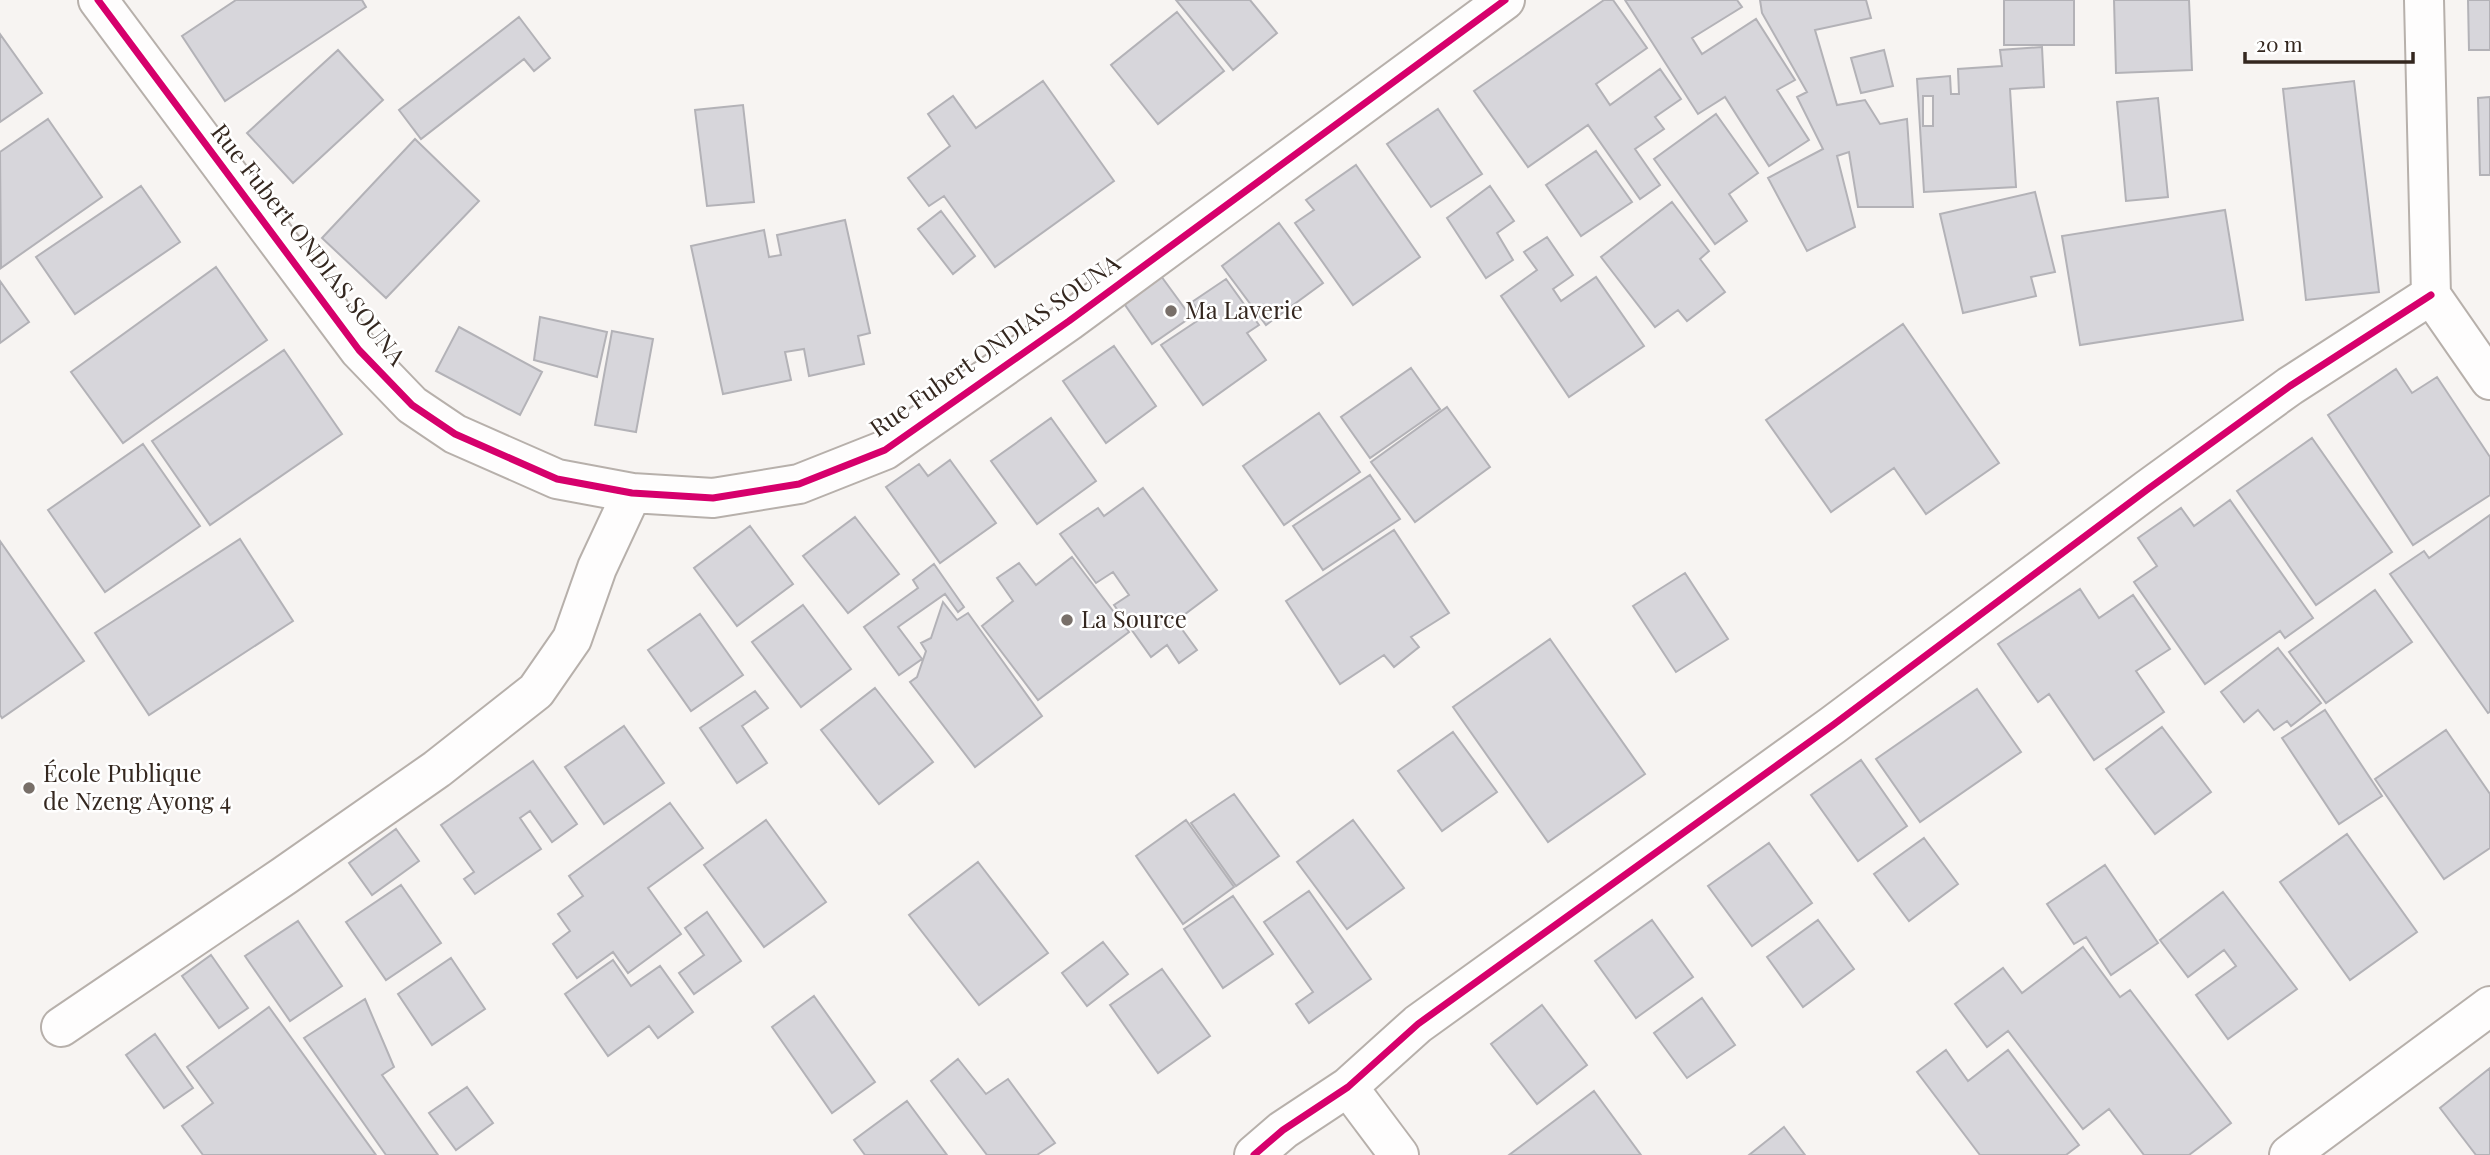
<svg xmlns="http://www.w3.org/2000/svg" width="2490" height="1155" font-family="'Playfair Display',serif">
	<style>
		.building { fill: #d7d6db; stroke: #b3b2b7; stroke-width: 2; fill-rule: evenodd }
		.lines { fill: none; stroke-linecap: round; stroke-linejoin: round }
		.minor-casing { stroke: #b7b0ab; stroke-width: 42 }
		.minor { stroke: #fefdfd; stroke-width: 38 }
		.cycleway-casing { stroke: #fff; stroke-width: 11 }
		.cycleway { stroke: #d6006c; stroke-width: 7 }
		.poi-dot { fill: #786f69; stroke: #fff; stroke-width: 2.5 }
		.labels { text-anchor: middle; stroke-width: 5; stroke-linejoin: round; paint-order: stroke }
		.street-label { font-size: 24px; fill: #34271f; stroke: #fff }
		.poi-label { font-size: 24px; fill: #34271f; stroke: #fff; text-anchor: start }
	</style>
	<rect width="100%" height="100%" fill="#f7f4f2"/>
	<!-- building -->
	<path class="building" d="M 236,0 L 362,0 L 366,7 L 225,101 L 182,36 Z
		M 1176,0 L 1250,0 L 1277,33 L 1233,70 Z
		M 1604,0 L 1613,0 L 1647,48 L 1596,84 L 1610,105 L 1660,69 L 1681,99 L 1655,117 L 1664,129 L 1635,149 L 1660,185 L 1640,199 L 1588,125 L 1528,167 L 1474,91 Z
		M 1625,0 L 1737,0 L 1742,7 L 1692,38 L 1702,54 L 1756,19 L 1795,80 L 1777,90 L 1809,140 L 1769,166 L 1725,97 L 1698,114 Z
		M 1760,0 L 1866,0 L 1871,18 L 1815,30 L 1837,105 L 1865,100 L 1880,124 L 1907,119 L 1913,207 L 1858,207 L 1849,152 L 1837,156 L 1855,227 L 1807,251 L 1768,178 L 1823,149 L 1797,97 L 1807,92 L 1762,13 Z
		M 2004,0 L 2074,0 L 2074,45 L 2004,45 Z
		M 2114,0 L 2189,0 L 2192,70 L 2116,73 Z
		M 2468,0 L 2490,0 L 2490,50 L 2469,50 Z
		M 1177,12 L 1224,71 L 1158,124 L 1111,65 Z
		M 519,17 L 550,58 L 534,71 L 524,59 L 421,139 L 399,110 Z
		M 0,34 L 42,93 L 0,122 Z
		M 2042,47 L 2044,87 L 2010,89 L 2016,187 L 1924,192 L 1917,79 L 1950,76 L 1951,94 L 1959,94 L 1958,69 L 2002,66 L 2000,50 ZM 1923,96 L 1933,96 L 1933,126 L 1923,126 Z
		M 338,50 L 383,100 L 293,183 L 247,133 Z
		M 1884,50 L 1893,86 L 1861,93 L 1851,58 Z
		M 1043,81 L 1114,181 L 995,267 L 944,196 L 929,206 L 908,178 L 950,146 L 928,114 L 953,96 L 976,128 Z
		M 2354,81 L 2379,292 L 2306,300 L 2283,89 Z
		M 2490,97 L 2490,175 L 2480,175 L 2478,98 Z
		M 2158,98 L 2168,197 L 2126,201 L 2117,102 Z
		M 743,105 L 754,202 L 707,206 L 695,110 Z
		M 1438,109 L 1482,174 L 1431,207 L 1387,144 Z
		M 1716,114 L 1758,173 L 1729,194 L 1747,221 L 1715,244 L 1654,159 Z
		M 48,119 L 102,197 L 1,268 L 0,152 Z
		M 415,139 L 479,201 L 386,298 L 322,238 Z
		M 1596,151 L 1632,202 L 1581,236 L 1546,185 Z
		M 1356,165 L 1420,257 L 1353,305 L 1295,223 L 1314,210 L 1306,200 Z
		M 141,186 L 180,242 L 75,314 L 36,257 Z
		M 1490,186 L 1514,221 L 1497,233 L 1513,260 L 1486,278 L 1447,218 Z
		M 2035,192 L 2055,272 L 2031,277 L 2036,296 L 1963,313 L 1940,214 Z
		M 1672,202 L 1709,251 L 1700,259 L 1725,292 L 1687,321 L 1678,310 L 1655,327 L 1601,257 Z
		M 2225,210 L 2243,320 L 2080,345 L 2062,236 Z
		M 941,211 L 975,256 L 953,274 L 918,229 Z
		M 845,220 L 870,333 L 858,336 L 864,364 L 809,376 L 804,349 L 785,352 L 791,380 L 723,394 L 691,246 L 764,230 L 769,257 L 781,255 L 777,235 Z
		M 1279,223 L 1323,283 L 1266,325 L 1222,266 Z
		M 1547,237 L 1573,275 L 1553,289 L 1561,301 L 1596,277 L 1644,346 L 1569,397 L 1501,296 L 1537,270 L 1524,252 Z
		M 216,267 L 267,340 L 123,443 L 71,372 Z
		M 1161,276 L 1191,317 L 1152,344 L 1123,302 Z
		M 1226,279 L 1259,325 L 1247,333 L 1266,360 L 1203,405 L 1161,345 L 1203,317 L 1192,302 Z
		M 0,281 L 29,322 L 0,343 Z
		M 540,317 L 607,332 L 597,377 L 534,360 Z
		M 1903,324 L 1999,463 L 1926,514 L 1894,468 L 1831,512 L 1766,420 Z
		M 459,327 L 542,372 L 520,415 L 436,371 Z
		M 612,331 L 653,339 L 636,432 L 595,425 Z
		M 1114,346 L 1156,406 L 1106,443 L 1063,381 Z
		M 284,350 L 342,434 L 210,525 L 152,441 Z
		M 1411,368 L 1440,409 L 1370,458 L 1341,417 Z
		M 2396,369 L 2412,393 L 2437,377 L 2490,457 L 2490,495 L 2413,545 L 2328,415 Z
		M 1447,407 L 1490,467 L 1415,522 L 1371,462 Z
		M 1319,413 L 1360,472 L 1284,525 L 1243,466 Z
		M 1051,418 L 1096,481 L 1037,524 L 991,461 Z
		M 2312,438 L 2392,552 L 2316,605 L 2237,491 Z
		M 143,444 L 200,526 L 105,592 L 48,510 Z
		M 950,460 L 996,523 L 940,563 L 886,487 L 919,464 L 928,476 Z
		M 1370,475 L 1400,519 L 1323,570 L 1293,526 Z
		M 1143,488 L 1217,590 L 1176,621 L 1197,650 L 1179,663 L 1167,645 L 1151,657 L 1114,605 L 1129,595 L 1113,572 L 1096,583 L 1060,534 L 1098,508 L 1104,516 Z
		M 2230,500 L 2313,618 L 2285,638 L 2280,631 L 2205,684 L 2134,582 L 2157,566 L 2138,538 L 2181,508 L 2194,526 Z
		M 2490,515 L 2490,712 L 2488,713 L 2390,574 L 2424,551 L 2429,558 Z
		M 855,517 L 899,574 L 848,613 L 803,556 Z
		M 750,526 L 793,584 L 737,626 L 694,568 Z
		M 1394,530 L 1449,613 L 1411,637 L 1419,647 L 1394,667 L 1384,655 L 1340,684 L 1286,601 Z
		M 240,539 L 293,621 L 149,715 L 95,633 Z
		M 0,541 L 84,661 L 2,718 L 0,715 Z
		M 1072,557 L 1129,632 L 1038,700 L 982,626 L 1013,601 L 997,578 L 1019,563 L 1036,585 Z
		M 934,564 L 964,607 L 958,612 L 945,594 L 898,627 L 922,659 L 899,675 L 864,627 L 918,588 L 913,580 Z
		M 1685,573 L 1728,639 L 1676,672 L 1633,606 Z
		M 2080,589 L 2099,618 L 2133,595 L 2170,649 L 2136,671 L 2164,712 L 2094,760 L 2049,694 L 2038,702 L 1998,644 Z
		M 2375,590 L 2412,642 L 2326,703 L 2289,652 Z
		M 943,602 L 957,620 L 968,613 L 1042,716 L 975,767 L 910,682 L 917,677 L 926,651 L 921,643 L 931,638 Z
		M 803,605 L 851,669 L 801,707 L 752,642 Z
		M 700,614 L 743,675 L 691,711 L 648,650 Z
		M 1550,639 L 1645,774 L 1548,842 L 1453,707 Z
		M 2278,648 L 2321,703 L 2291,726 L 2287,721 L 2274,730 L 2258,710 L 2244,722 L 2221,692 Z
		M 875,688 L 933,762 L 879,804 L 821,730 Z
		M 1977,689 L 2021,752 L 1920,822 L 1876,759 Z
		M 755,691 L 768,708 L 742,726 L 767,763 L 737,783 L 700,728 Z
		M 2325,710 L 2382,796 L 2339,824 L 2282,738 Z
		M 624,726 L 664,783 L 604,824 L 565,767 Z
		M 2162,727 L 2211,792 L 2155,834 L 2106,769 Z
		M 2446,730 L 2490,794 L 2490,848 L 2444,879 L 2375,779 Z
		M 1453,732 L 1497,792 L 1442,831 L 1398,771 Z
		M 1861,760 L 1907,826 L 1858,861 L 1811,795 Z
		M 533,761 L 577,824 L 552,842 L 530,811 L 520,818 L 541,849 L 475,894 L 464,879 L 474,872 L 441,825 Z
		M 1234,794 L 1279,856 L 1236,886 L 1191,823 Z
		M 670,803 L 703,848 L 648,888 L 681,934 L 628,973 L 613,952 L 577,978 L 553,944 L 570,931 L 558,914 L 583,896 L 569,876 Z
		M 766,820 L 826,902 L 764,947 L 704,865 Z
		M 1186,820 L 1234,887 L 1183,924 L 1136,856 Z
		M 1353,820 L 1404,888 L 1347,929 L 1297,862 Z
		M 396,829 L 419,861 L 372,895 L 349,863 Z
		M 2347,834 L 2417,932 L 2350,980 L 2280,882 Z
		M 1924,838 L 1958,884 L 1909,921 L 1874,874 Z
		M 1769,843 L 1812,903 L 1752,946 L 1708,886 Z
		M 978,862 L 1048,953 L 979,1005 L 909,915 Z
		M 2105,865 L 2158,943 L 2111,975 L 2086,937 L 2074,944 L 2047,904 Z
		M 401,885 L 441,943 L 386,980 L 346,922 Z
		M 1309,891 L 1371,979 L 1309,1023 L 1296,1004 L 1313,992 L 1264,922 Z
		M 2223,892 L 2297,989 L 2228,1039 L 2196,995 L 2236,966 L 2224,950 L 2188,977 L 2160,940 Z
		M 1233,896 L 1273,954 L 1223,988 L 1184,929 Z
		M 707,912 L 741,961 L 694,994 L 679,973 L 704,955 L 685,928 Z
		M 1652,920 L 1693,977 L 1636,1018 L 1595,961 Z
		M 1818,920 L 1854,969 L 1803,1007 L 1767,957 Z
		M 298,921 L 342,986 L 290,1021 L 245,956 Z
		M 1103,942 L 1128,974 L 1087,1006 L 1062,973 Z
		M 2083,947 L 2120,997 L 2130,990 L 2231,1123 L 2189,1155 L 2144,1155 L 2109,1109 L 2083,1129 L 2008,1031 L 1987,1047 L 1955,1004 L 2003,968 L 2022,993 Z
		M 211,955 L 248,1008 L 219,1028 L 182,976 Z
		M 451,958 L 485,1009 L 432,1045 L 398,994 Z
		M 613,960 L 631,986 L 660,966 L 693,1012 L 658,1038 L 649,1026 L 608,1056 L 565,994 Z
		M 1162,969 L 1210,1036 L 1158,1073 L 1110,1005 Z
		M 814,996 L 875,1082 L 832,1113 L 772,1027 Z
		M 1702,998 L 1735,1045 L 1687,1078 L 1654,1033 Z
		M 365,999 L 394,1067 L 382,1075 L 438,1155 L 386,1155 L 304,1038 Z
		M 1542,1005 L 1587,1065 L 1537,1104 L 1491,1044 Z
		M 269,1007 L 376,1155 L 203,1155 L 182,1126 L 213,1103 L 187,1067 Z
		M 155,1034 L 193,1088 L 164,1108 L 126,1055 Z
		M 1946,1050 L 1968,1081 L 2008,1050 L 2079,1145 L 2066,1155 L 1980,1155 L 1917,1072 Z
		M 958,1059 L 986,1094 L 1008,1079 L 1055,1143 L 1037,1155 L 987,1155 L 931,1081 Z
		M 2490,1068 L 2490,1155 L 2476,1155 L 2440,1108 Z
		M 467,1087 L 493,1123 L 456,1150 L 429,1113 Z
		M 1594,1091 L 1641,1155 L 1509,1155 Z
		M 907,1101 L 947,1155 L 865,1155 L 854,1140 Z
		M 1784,1127 L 1805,1155 L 1749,1155 Z"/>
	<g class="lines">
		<defs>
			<path id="minor" d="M 98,0 L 359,350 L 412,405 L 455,434 L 557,479 L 632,493 L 713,498 L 799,484 L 885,450 L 1069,321 L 1505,0
				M 2424,0 L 2431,295 L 2490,380
				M 61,1027 L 284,876 L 437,769 L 536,691 L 572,639 L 597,568 L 632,493
				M 1348,1087 L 1399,1155
				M 1254,1155 L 1283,1130 L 1348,1087 L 1418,1024 L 1833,725 L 2148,489 L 2290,386 L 2431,295
				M 2289,1155 L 2490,1006"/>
		</defs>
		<!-- minor casing -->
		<use href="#minor" class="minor-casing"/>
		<!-- minor -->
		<use href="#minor" class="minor"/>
		<defs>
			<path id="cycleway" d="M 98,0 L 359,350 L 412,405 L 455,434 L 557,479 L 632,493 L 713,498 L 799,484 L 885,450 L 1069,321 L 1505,0
				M 1254,1155 L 1283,1130 L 1348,1087 L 1418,1024 L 1833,725 L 2148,489 L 2290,386 L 2431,295"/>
		</defs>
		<!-- cycleway casing -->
		<use href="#cycleway" class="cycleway-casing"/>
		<!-- cycleway -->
		<use href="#cycleway" class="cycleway"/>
	</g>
	<!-- markers -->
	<g class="poi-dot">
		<circle cx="1171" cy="311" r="7"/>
		<circle cx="1067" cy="620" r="7"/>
		<circle cx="29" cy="788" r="7"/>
	</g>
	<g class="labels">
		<!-- street labels -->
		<g class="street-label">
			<text transform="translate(308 245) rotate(52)" y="8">Rue Fubert ONDIAS SOUNA</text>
			<text transform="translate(995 346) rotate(-35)" y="8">Rue Fubert ONDIAS SOUNA</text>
		</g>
		<!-- poi labels -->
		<g class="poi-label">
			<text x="1185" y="319">Ma Laverie</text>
			<text x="1081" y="628">La Source</text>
			<text x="43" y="782">École Publique<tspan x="43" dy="28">de Nzeng Ayong 4</tspan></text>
		</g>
	</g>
	<!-- scale -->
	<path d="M2245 52v10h168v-10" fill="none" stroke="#34271f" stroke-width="3.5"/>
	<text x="2256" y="52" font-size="21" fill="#34271f" stroke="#ffffff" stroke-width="5" paint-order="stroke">20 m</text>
</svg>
